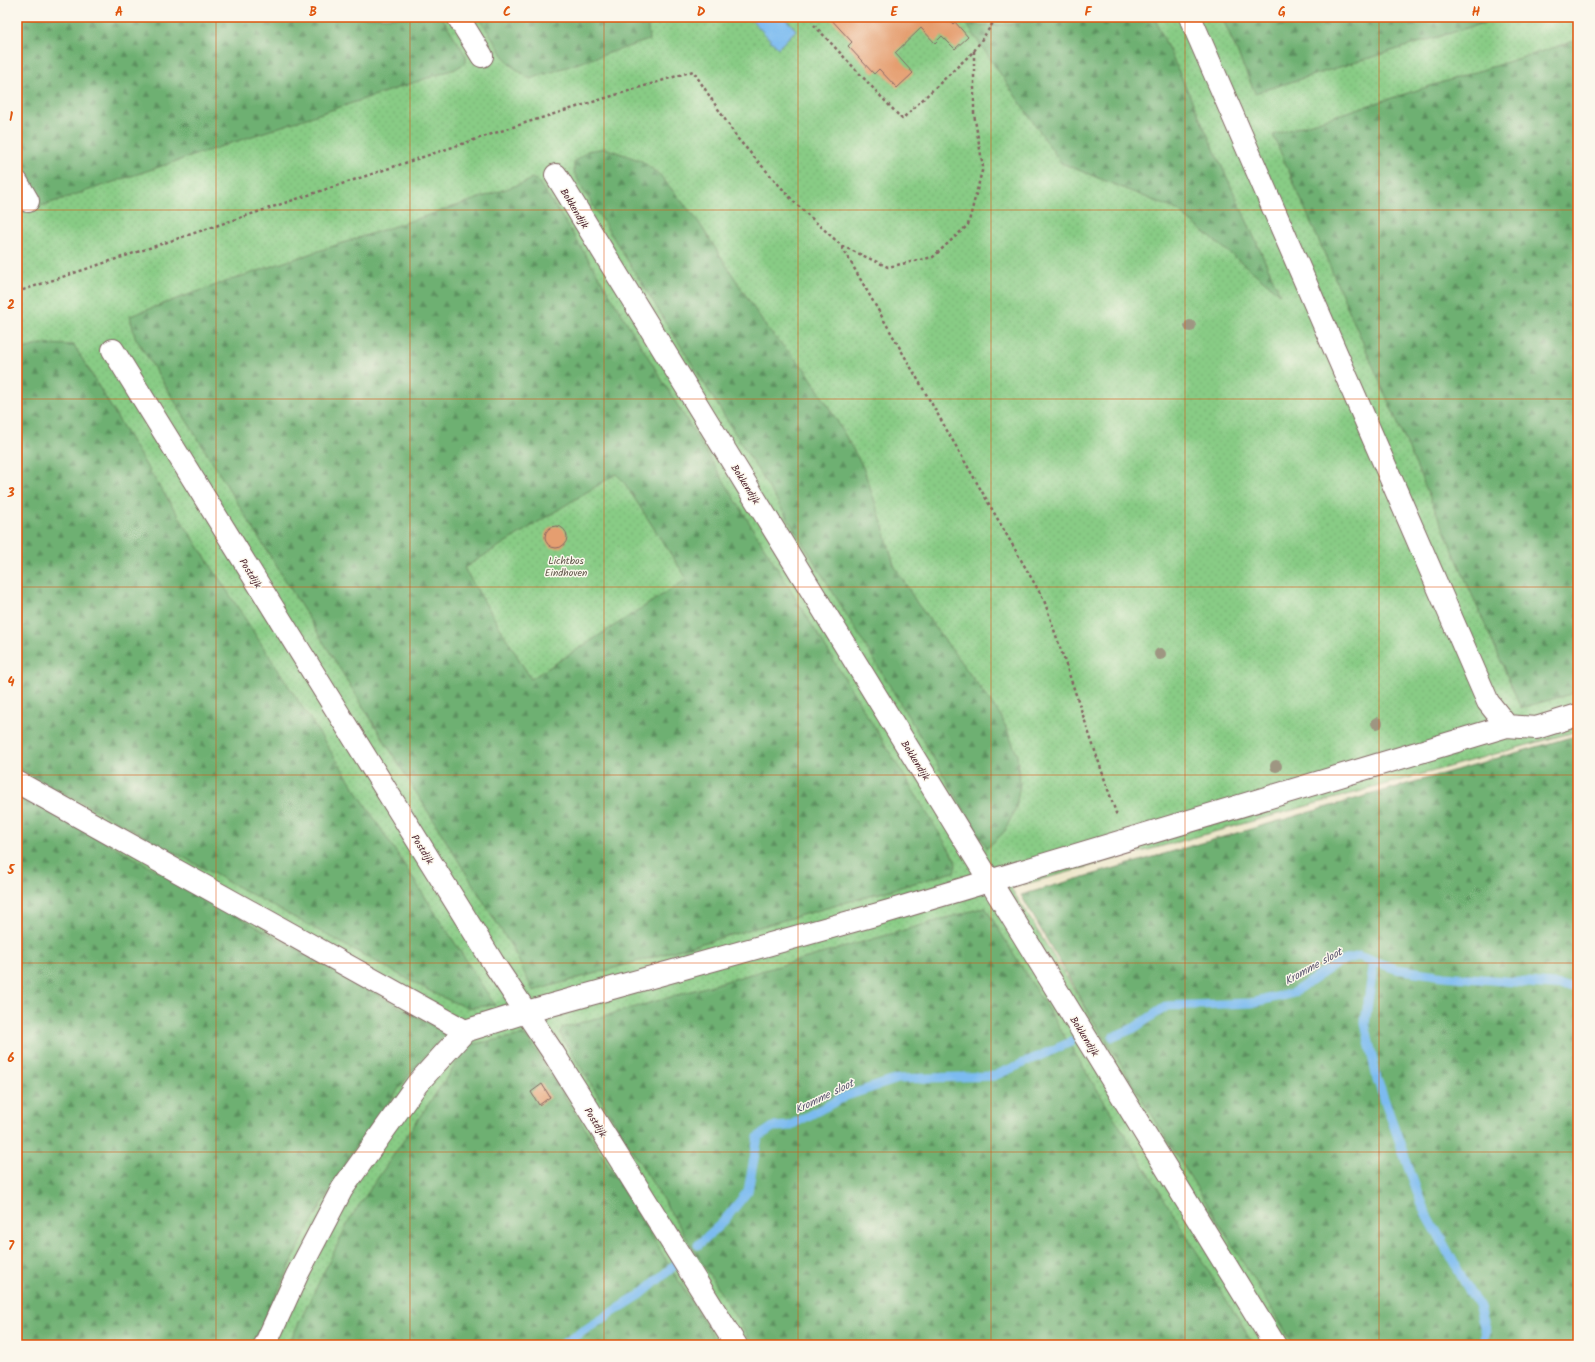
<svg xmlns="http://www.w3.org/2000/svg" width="1595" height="1362" font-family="Kalam,sans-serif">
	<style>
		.grass { fill: url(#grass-dots); stroke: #697658 }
		.forest { fill: url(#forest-firs); stroke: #5c684e; fill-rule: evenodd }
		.water { fill: #7bbbf0; stroke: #626d8e }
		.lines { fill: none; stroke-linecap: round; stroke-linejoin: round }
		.stream { stroke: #7bbbf0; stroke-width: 9 }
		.building { fill: #e59e6f }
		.minor-casing { stroke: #836563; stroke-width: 24 }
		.path { stroke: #836563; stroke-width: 2.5; stroke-dasharray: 3 3; stroke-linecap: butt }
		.minor { stroke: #fff; stroke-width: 22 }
		.tree { fill: #9e9682 }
		.grid { fill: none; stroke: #e0560e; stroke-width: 1; stroke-opacity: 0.55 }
		.labels { text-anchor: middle; stroke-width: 3; stroke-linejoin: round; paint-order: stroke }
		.street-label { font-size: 10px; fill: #4a1f2b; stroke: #fbf7ec }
		.park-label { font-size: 10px; fill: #5d5346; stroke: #fbf7ec }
		.water-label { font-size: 11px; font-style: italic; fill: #5b5670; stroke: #fbf7ec }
		.neatline { fill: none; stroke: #e0560e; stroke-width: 1.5 }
		.grid-label { font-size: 13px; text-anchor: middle; font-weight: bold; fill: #e0560e }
	</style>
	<defs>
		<pattern id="grass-dots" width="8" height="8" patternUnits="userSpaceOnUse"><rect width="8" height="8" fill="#88cc85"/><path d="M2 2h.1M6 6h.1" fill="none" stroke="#77af73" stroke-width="1.8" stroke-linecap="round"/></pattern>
		<pattern id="forest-firs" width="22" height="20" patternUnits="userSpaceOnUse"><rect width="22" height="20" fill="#6eb072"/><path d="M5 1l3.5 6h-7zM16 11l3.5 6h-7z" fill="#5c8f5e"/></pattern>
	</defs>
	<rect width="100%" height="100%" fill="#fbf7ec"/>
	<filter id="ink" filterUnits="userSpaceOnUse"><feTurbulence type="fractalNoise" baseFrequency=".025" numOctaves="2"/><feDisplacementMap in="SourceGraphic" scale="8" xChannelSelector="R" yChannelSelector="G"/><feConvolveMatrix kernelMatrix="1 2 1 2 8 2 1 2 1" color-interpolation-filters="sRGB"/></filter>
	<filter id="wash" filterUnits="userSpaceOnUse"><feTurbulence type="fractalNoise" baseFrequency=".012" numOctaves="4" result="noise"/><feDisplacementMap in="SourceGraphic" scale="16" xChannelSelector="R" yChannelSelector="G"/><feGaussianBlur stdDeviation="0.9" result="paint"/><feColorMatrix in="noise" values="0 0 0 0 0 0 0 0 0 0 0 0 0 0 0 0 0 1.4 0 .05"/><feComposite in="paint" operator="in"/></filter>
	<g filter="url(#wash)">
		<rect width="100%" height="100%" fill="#eee8cc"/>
		<!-- grass -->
		<path class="grass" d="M 17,17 L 1578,17 L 1578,731 L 1011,888 L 1296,1345 L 17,1345 Z"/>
		<!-- forest -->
		<path class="forest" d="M 17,17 L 442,17 L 466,56 L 466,63 L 455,69 L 17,214 Z
			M 479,17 L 647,17 L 649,40 L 530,79 L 509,64 Z
			M 1057,17 L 1154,17 L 1280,294 L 1177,210 L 1061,163 L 963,19 L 981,26 L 1011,24 Z
			M 1222,17 L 1503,17 L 1255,93 Z
			M 1578,40 L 1578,692 L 1521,708 L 1273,135 Z
			M 605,148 L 642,161 L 660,175 L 698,221 L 768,330 L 806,370 L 836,419 L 863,467 L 882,523 L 894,565 L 917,603 L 1001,716 L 1017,754 L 1020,784 L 1016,808 L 1004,832 L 987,848 C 855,626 719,406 582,188 L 574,172 L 574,162 L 587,151 Z
			M 532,178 L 538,181 L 568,226 L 955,859 L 956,866 L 954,872 L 533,991 L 514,951 L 135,337 L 130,316 C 260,267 395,228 526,182 ZM 616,474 L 623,481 L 687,579 L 531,679 L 464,568 Z
			M 41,344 L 74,345 L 147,467 L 495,1005 L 467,1008 L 437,995 L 17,767 L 17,351 Z
			M 1578,735 L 1578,1345 L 1294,1345 L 1089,1013 L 1021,895 Z
			M 17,792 L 446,1033 L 412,1071 L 351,1153 L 305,1234 L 253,1345 L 17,1345 Z
			M 985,907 L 1254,1345 L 753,1345 L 560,1034 L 562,1028 Z
			M 523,1035 L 529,1040 L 603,1157 L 718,1345 L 288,1345 L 351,1217 L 469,1045 Z"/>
		<!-- water -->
		<path class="water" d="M 749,17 L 784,17 L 796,30 L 778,48 Z"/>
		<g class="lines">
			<!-- stream -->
			<path class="stream" d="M 1374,961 L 1365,1023 L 1377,1079 L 1422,1205 L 1479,1308 L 1486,1333 L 1481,1345
				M 1113,1037 L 1134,1028 L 1167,1006 L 1251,1003 L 1293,993 L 1339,962 L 1358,956 L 1396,969 L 1444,976 L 1578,987
				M 698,1245 L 723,1222 L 748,1191 L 758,1137 L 773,1127 L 789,1126 L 846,1096 L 898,1079 L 994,1076 L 1071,1042
				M 561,1345 L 640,1295 L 676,1264"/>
		</g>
		<g id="blocks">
			<!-- building -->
			<path class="building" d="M 829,17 L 947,17 L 953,24 L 955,22 L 968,37 L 955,49 L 942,36 L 935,43 L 921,28 L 895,53 L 913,73 L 897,88 L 879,69 L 874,74 L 848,46 L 852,42 Z
				M545 537a11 11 0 1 1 22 0a11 11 0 1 1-22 0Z
				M 542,1084 L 550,1097 L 539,1105 L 531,1092 Z"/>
		</g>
	</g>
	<g filter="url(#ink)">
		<use href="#blocks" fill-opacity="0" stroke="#836563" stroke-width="1"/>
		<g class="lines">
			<defs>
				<path id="minor" d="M 458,17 L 482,56
					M 1190,17 L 1488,702 L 1507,726
					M 556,175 L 1275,1345
					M 17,182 L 28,201
					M 113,350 L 494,964 L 554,1054 L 736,1345
					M 17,782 L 465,1031
					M 265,1345 L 297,1275 L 342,1189 L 417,1084 L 465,1031 L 526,1012 L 889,911 L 1507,726 L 1536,728 L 1578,715"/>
			</defs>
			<!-- minor casing -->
			<use href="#minor" class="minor-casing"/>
			<!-- path -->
			<path class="path" d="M 814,25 L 902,119 L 974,51 L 997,17
				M 842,247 L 1044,600 L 1117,816
				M 17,292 L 525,123 L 693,71 L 738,139 L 795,203 L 842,246 L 888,267 L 933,257 L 968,225 L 983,167 L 974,114 L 974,51"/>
			<!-- minor -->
			<use href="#minor" class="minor"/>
		</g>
		<!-- trees -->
		<g class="tree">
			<circle cx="1190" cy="326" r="6"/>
			<circle cx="1160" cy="654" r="6"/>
			<circle cx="1377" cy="723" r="6"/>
			<circle cx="1276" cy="766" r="6"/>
		</g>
	</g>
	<!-- grid -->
	<path class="grid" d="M 216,17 L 216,1345M 410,17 L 410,1345M 604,17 L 604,1345M 798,17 L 798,1345M 991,17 L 991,1345M 1185,17 L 1185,1345M 1379,17 L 1379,1345M 17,210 L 1578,210M 17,399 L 1578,399M 17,587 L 1578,587M 17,775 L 1578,775M 17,963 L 1578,963M 17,1152 L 1578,1152"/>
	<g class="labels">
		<!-- street labels -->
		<g class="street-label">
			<text transform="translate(575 208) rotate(59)" y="4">Bokkendijk</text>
			<text transform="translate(746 484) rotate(58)" y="4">Bokkendijk</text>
			<text transform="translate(251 573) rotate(58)" y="4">Postdijk</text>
			<text transform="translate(916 760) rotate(58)" y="4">Bokkendijk</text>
			<text transform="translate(423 849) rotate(58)" y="4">Postdijk</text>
			<text transform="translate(1085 1036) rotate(58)" y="4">Bokkendijk</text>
			<text transform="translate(596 1122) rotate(58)" y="4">Postdijk</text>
		</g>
		<!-- park labels -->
		<g class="park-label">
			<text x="566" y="564">Lichtbos<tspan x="566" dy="12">Eindhoven</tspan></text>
		</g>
		<!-- water labels -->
		<g class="water-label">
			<text transform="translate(1313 966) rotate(-29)" y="4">Kromme sloot</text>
			<text transform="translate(824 1096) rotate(-26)" y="4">Kromme sloot</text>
		</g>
	</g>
	<!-- margin -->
	<rect width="1595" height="1362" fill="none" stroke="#fbf7ec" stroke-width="44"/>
	<rect x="22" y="22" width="1551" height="1318" class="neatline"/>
	<g class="grid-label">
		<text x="119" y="16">A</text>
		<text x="313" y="16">B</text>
		<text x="507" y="16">C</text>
		<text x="701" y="16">D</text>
		<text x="894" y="16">E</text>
		<text x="1088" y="16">F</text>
		<text x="1282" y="16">G</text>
		<text x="1476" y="16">H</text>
		<text x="11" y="121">1</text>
		<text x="11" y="309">2</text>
		<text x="11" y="497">3</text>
		<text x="11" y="686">4</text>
		<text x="11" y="874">5</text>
		<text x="11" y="1062">6</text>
		<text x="11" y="1250">7</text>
	</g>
</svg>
